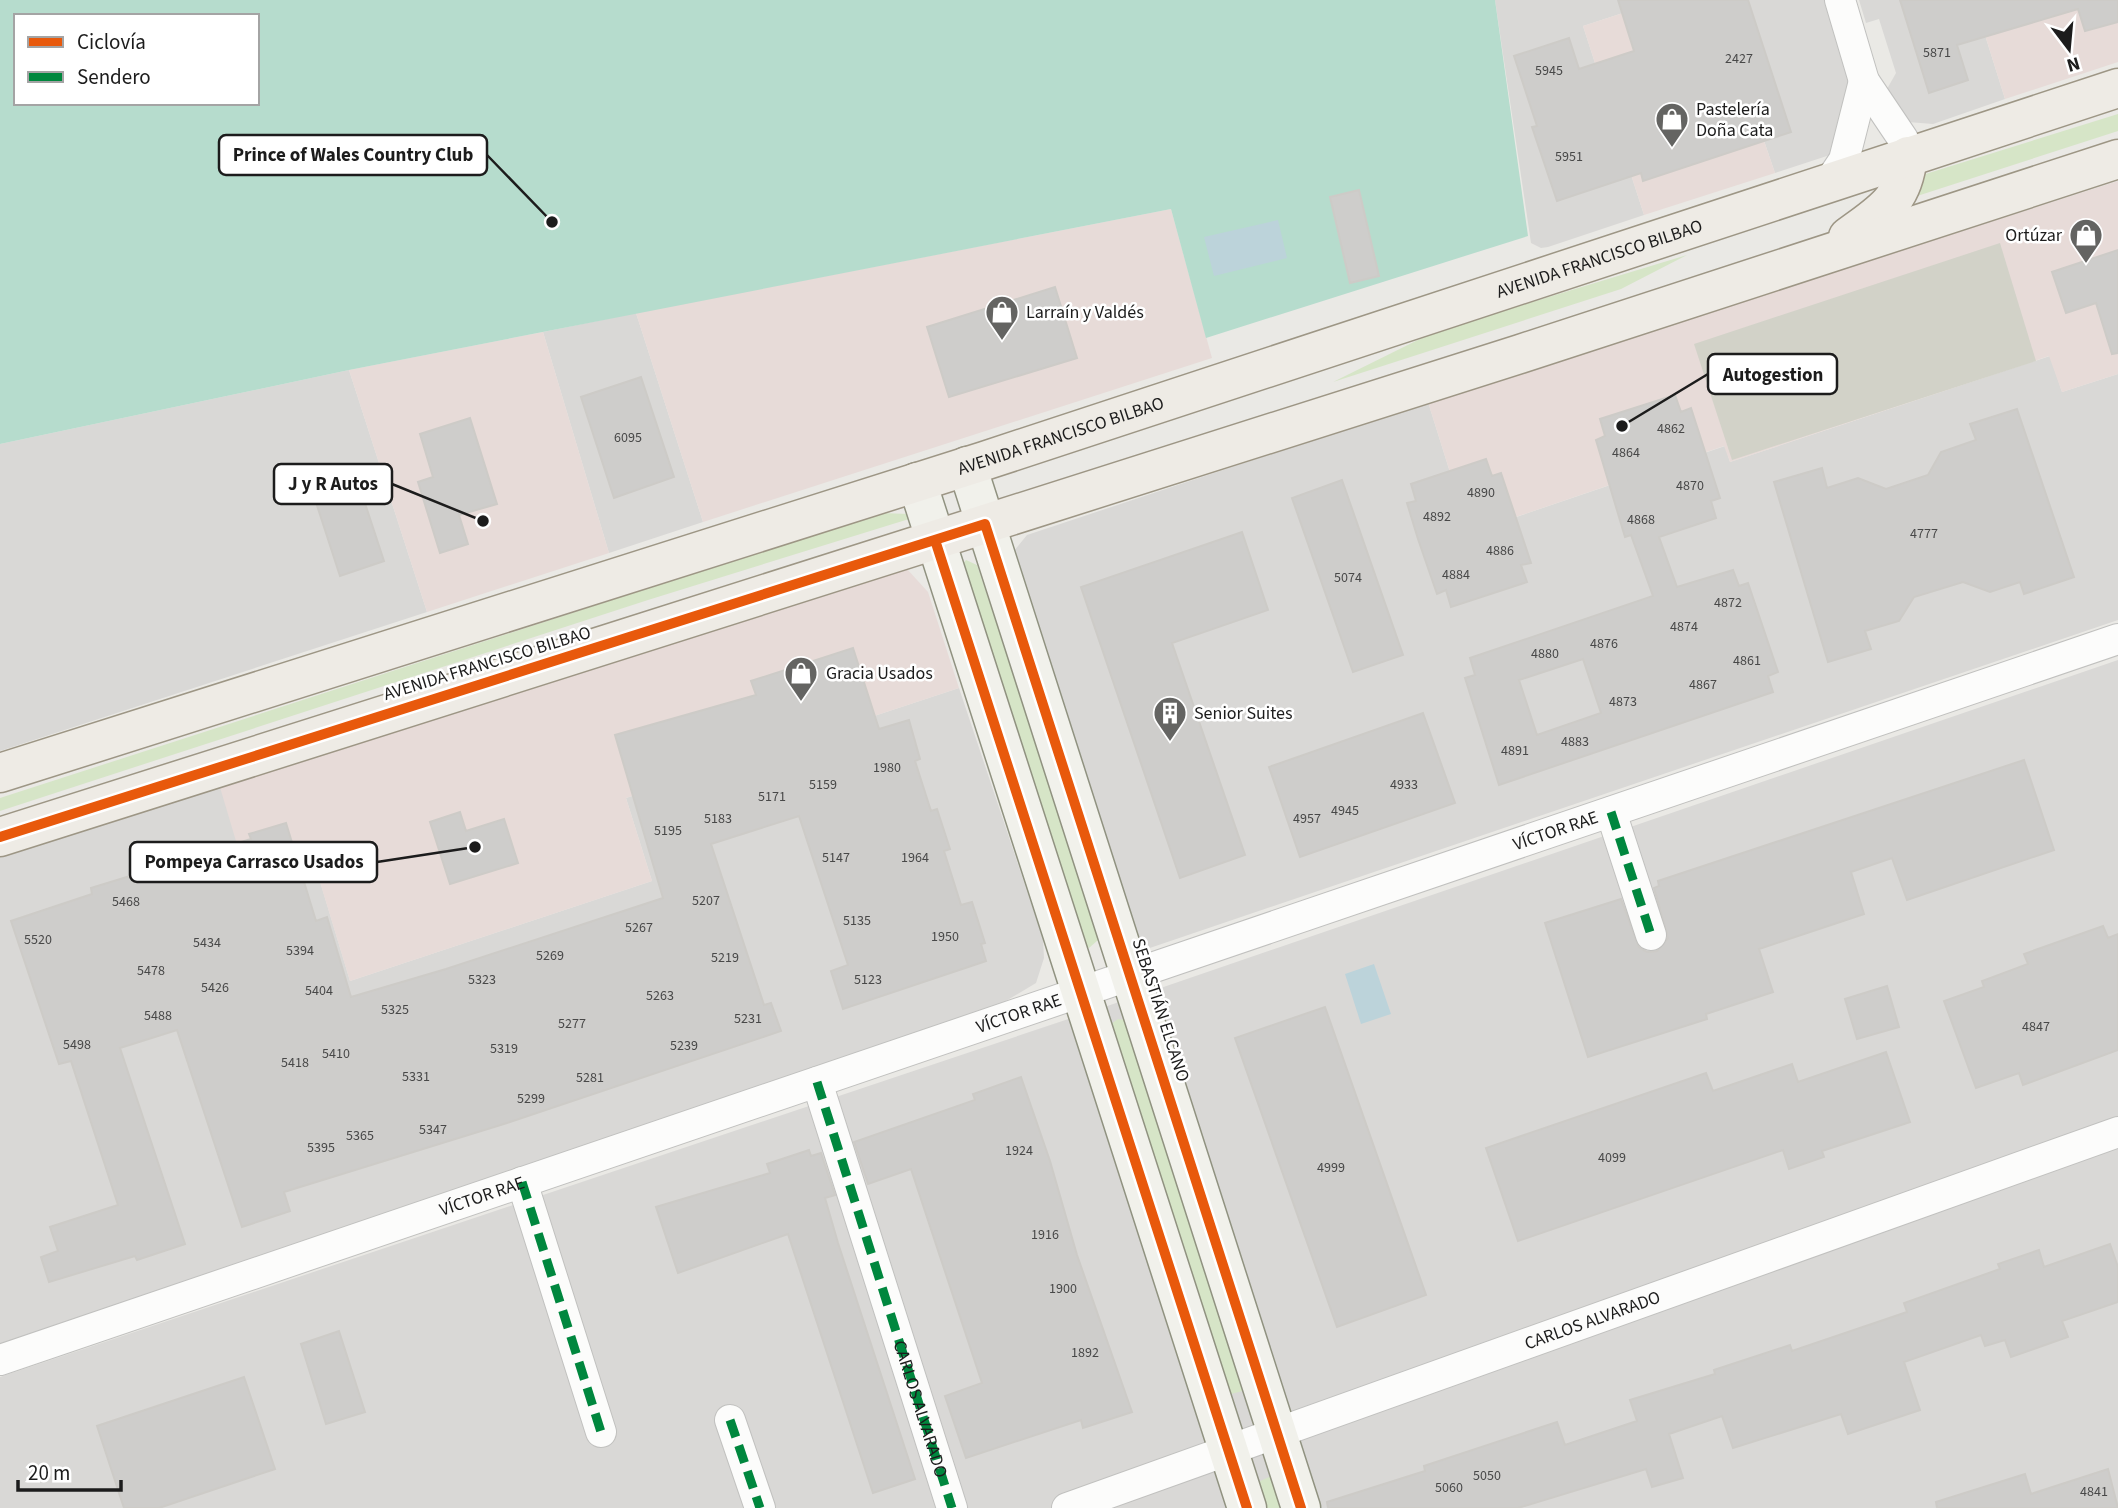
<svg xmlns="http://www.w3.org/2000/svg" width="2118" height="1508" font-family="'Source Sans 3',sans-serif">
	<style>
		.residential { fill: #d9d8d6 }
		.commercial { fill: #e7dbd8 }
		.construction { fill: #d2d2c8 }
		.grass { fill: #d6e5c7 }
		.pitch { fill: #b6dccd; fill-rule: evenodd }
		.water { fill: #bcd3da }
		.building { fill: #cecdcb; stroke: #cdcbc7; stroke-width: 2; fill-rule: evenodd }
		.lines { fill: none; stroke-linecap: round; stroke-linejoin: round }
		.street-casing { stroke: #c1c1bf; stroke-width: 32 }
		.secondary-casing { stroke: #909280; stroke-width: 41 }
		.primary-casing { stroke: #9d9685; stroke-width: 41 }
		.street { stroke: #fcfcfb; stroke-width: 30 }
		.secondary { stroke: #f1f1eb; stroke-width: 38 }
		.primary { stroke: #eeebe5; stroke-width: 38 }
		.quiet { stroke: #00873e; stroke-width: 9; stroke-dasharray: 18 9; stroke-linecap: butt }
		.cycleway-casing { stroke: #fff; stroke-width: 15 }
		.cycleway { stroke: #e8590c; stroke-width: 10 }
		.labels { text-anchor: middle; stroke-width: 5; stroke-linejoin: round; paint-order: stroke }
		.number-label { font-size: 14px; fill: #484848 }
		.poi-label { font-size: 18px; fill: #1c1c1c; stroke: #fff; text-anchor: start }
		.street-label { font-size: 18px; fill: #1c1c1c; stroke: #fff }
		.leader { fill: none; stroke: #1c1c1c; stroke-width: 2.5 }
		.callout-dot { fill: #1c1c1c; stroke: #fff; stroke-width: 2.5 }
		.callout { fill: #fff; stroke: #1c1c1c; stroke-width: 2.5 }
		.callout-label { font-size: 19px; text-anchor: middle; font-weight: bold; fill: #1c1c1c }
	</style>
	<rect width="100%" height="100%" fill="#eae9e5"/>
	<!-- residential -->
	<path class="residential" d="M 1495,0 L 1663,0 L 1583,26 L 1644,215 L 1548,247 L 1541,248 L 1531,243 Z
		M 1670,0 L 1825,0 L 1851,86 L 1836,153 L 1775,173 L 1761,132 Z
		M 1859,0 L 1974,0 L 2005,99 L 1933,124 L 1908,122 L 1889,99 L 1887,89 L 1896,73 L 1879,19 L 1866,23 Z
		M 636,313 L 703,522 L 609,553 L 543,332 Z
		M 2050,356 L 2062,392 L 2118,374 L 2118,620 L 1138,952 L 1014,551 L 1027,535 L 1428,402 L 1469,533 L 1725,446 L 1730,462 Z
		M 349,370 L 427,612 L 0,751 L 0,444 Z
		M 2118,660 L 2118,1508 L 0,1508 L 0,1377 L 1149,992 Z
		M 959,688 L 1043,939 L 1044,958 L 1036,983 L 999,1005 L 0,1344 L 0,856 L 219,784 L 313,858 L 350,981 L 652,881 L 626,798 Z"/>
	<!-- commercial -->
	<path class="commercial" d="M 1663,0 L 1761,132 L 1775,173 L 1644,215 L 1583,26 Z
		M 1974,0 L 2118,0 L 2118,62 L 2005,99 Z
		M 2118,181 L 2118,374 L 2062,392 L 2049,356 L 1730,462 L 1724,446 L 1469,533 L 1428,402 Z
		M 1171,209 L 1212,358 L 703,522 L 636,313 Z
		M 543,332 L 609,553 L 427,612 L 349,370 Z
		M 896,567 L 907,569 L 928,592 L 959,688 L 626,798 L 652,881 L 350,981 L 313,859 L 247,878 L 219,784 Z"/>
	<!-- construction -->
	<path class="construction" d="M 2000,243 L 2036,361 L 1732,460 L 1694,344 Z"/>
	<!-- grass -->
	<path class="grass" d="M 2118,114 L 2118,131 L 1911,198 L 1919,176 Z
		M 1687,255 L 1621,289 L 1333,382 L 1434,332 Z
		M 881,513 L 909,514 L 909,519 L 648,600 L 0,811 L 0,798 Z
		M 966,560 L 977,565 L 1096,922 L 1098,940 L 1089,948 L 1082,944 L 962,565 Z
		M 1118,1019 L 1125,1020 L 1246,1390 L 1224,1396 L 1108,1026 Z
		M 1269,1477 L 1276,1479 L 1287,1508 L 1263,1508 L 1258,1482 Z"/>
	<!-- pitch -->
	<path class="pitch" d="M 0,0 L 1495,0 L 1528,236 L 1206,338 L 1171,209 L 349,370 L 0,444 ZM 16,16 L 257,16 L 257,103 L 16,103 Z"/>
	<!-- water -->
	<path class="water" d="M 1278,220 L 1287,258 L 1214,276 L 1204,237 Z
		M 1374,964 L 1391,1014 L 1361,1024 L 1345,974 Z"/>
	<!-- building -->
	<path class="building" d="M 1618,0 L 1748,0 L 1791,132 L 1643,181 L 1641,173 L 1557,201 L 1532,127 L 1537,126 L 1514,56 L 1569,38 L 1579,69 L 1634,51 Z
		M 1900,0 L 2118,0 L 2118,22 L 2085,31 L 2078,9 L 1957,45 L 1968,80 L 1929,93 Z
		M 1359,190 L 1379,276 L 1350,283 L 1330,197 Z
		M 2118,250 L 2118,353 L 2112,354 L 2096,303 L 2066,313 L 2052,272 Z
		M 1055,287 L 1077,358 L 949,397 L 927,327 Z
		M 641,377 L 674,477 L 614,498 L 581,397 Z
		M 1675,395 L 1681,412 L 1691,408 L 1720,498 L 1711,501 L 1716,518 L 1659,537 L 1677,587 L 1733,570 L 1739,586 L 1748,583 L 1778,672 L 1768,676 L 1773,692 L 1499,785 L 1465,678 L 1475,675 L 1470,658 L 1653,596 L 1631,535 L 1625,537 L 1596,440 L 1605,436 L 1600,419 ZM 1583,659 L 1601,713 L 1537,735 L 1519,680 Z
		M 2017,409 L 2074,577 L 2024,594 L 2020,582 L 1990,592 L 1963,582 L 1914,597 L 1899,621 L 1865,631 L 1871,649 L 1828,662 L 1774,482 L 1822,468 L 1827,488 L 1858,478 L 1886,489 L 1928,475 L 1941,452 L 1976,440 L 1970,424 Z
		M 470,418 L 497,504 L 459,515 L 468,544 L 440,553 L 418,482 L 433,477 L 420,434 Z
		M 1486,459 L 1492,476 L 1501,473 L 1531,563 L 1521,565 L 1527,582 L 1451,607 L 1446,590 L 1437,594 L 1418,539 L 1407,503 L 1416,501 L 1411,484 Z
		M 355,473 L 384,561 L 340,576 L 311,487 Z
		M 1342,480 L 1403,655 L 1353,672 L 1292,498 Z
		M 1242,532 L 1268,610 L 1172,643 L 1245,855 L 1180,878 L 1081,587 Z
		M 853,648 L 879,729 L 909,720 L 920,759 L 915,761 L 931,811 L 937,809 L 950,849 L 944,851 L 961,905 L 972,902 L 985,943 L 981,944 L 986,961 L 843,1009 L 831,971 L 848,965 L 799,816 L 711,844 L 764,1005 L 771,1003 L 781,1031 L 507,1123 L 284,1192 L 290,1211 L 242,1227 L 177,1030 L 120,1048 L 185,1244 L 137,1260 L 135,1256 L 49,1282 L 41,1257 L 58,1251 L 50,1227 L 118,1205 L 71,1061 L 59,1064 L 11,921 L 92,894 L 91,888 L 251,839 L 249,834 L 286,823 L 316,921 L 327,917 L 351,997 L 446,969 L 663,898 L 615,735 L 756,695 L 751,681 Z
		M 1423,713 L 1455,803 L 1300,857 L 1269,767 Z
		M 2024,760 L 2054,850 L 1907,900 L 1892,858 L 1851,872 L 1864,914 L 1759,949 L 1773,992 L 1706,1014 L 1707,1019 L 1588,1057 L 1545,923 L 1621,899 L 1639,947 L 1647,952 L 1657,951 L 1668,938 L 1654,888 L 1659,886 L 1658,881 Z
		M 460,812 L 466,831 L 504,819 L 518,863 L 450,884 L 430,822 Z
		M 2103,926 L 2108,938 L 2118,934 L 2118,1050 L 2023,1085 L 2019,1073 L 1976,1088 L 1944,1001 L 1984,987 L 1982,981 L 2028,964 L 2024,954 Z
		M 1887,986 L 1899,1027 L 1857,1039 L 1845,999 Z
		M 1325,1007 L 1426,1295 L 1337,1327 L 1235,1038 Z
		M 1886,1052 L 1910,1122 L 1822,1151 L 1824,1157 L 1789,1169 L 1783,1150 L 1518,1241 L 1486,1148 L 1706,1073 L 1713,1091 L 1792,1064 L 1798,1082 Z
		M 1021,1077 L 1050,1161 L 1077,1255 L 1132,1412 L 1083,1428 L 1081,1420 L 966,1458 L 945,1396 L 982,1383 L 911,1169 L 868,1184 L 854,1142 L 975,1100 L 973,1094 Z
		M 809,1150 L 811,1156 L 821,1153 L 835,1195 L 825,1198 L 838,1243 L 915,1479 L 873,1493 L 788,1234 L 678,1273 L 656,1207 L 770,1173 L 767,1164 Z
		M 2110,1244 L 2118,1267 L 2118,1302 L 2062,1321 L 2068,1337 L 2011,1357 L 2005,1340 L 1985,1346 L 1981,1335 L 1904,1362 L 1920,1410 L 1848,1434 L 1841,1414 L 1733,1448 L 1722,1416 L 1669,1434 L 1683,1478 L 1652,1487 L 1646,1469 L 1518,1508 L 1328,1508 L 1327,1502 L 1425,1471 L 1424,1466 L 1557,1422 L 1565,1445 L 1637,1421 L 1630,1400 L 1715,1374 L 1714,1370 L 1790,1345 L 1792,1351 L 1907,1312 L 1904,1303 L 2000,1269 L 1998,1264 L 2039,1250 L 2044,1267 Z
		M 339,1331 L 365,1412 L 326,1424 L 301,1344 Z
		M 244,1377 L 275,1469 L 159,1508 L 124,1508 L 97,1426 Z
		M 2108,1469 L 2118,1508 L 1937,1508 L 1936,1502 L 2025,1474 L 2031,1494 Z"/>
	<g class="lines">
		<defs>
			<g id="street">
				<path d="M 1840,0 L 1864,81 L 1903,139 L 1908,156"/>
				<path d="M 1830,181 L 1844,160 L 1864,81"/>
				<path d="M 1611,812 L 1651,935"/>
				<path id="s1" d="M 817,1082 L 952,1508"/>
				<path d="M 522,1182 L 601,1432"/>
				<path id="s2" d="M 0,1360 L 2118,639"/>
				<path d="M 730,1420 L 760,1508"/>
				<path id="s3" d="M 1067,1508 L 2118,1132"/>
			</g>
			<path id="secondary" d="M 967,466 L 1301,1508
				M 917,482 L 1247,1508"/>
			<g id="primary">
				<path d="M 1848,237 C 1883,211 1903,202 1908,156"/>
				<path id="s4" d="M 0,773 L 984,461 L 2118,88"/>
				<path d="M 0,837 L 1520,354 L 2118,159"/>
			</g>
		</defs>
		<!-- street casing -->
		<use href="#street" class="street-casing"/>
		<!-- secondary casing -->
		<use href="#secondary" class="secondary-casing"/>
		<!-- primary casing -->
		<use href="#primary" class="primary-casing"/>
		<!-- street -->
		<use href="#street" class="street"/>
		<!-- secondary -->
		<use href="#secondary" class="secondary"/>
		<!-- primary -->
		<use href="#primary" class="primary"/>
		<!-- quiet -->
		<path class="quiet" d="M 1611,812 L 1651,935
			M 817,1082 L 952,1508
			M 522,1182 L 601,1432
			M 730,1420 L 760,1508"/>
		<defs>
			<path id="cycleway" d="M 935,540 L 1247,1508
				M 0,837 L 985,524 L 1301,1508"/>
		</defs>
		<!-- cycleway casing -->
		<use href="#cycleway" class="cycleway-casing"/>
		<!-- cycleway -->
		<use href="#cycleway" class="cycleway"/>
	</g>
	<!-- icons -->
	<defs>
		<symbol id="shop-pin" viewBox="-11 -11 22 30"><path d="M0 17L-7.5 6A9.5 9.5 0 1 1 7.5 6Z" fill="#646462" stroke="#fff"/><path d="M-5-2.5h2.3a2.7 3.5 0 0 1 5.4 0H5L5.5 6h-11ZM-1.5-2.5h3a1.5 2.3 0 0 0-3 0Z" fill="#fff"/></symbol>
		<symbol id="building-pin" viewBox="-11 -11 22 30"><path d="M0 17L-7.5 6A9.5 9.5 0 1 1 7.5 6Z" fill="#646462" stroke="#fff"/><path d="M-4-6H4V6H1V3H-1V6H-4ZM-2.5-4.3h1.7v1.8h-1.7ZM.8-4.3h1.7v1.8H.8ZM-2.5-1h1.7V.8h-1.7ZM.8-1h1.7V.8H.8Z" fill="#fff"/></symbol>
	</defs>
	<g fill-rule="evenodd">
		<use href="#shop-pin" x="1653" y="100" width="38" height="52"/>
		<use href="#shop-pin" x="2067" y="216" width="38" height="52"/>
		<use href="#shop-pin" x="983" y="293" width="38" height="52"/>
		<use href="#shop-pin" x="782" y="654" width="38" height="52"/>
		<use href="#building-pin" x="1151" y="694" width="38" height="52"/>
	</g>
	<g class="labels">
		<!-- number labels -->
		<g class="number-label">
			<text x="1937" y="57">5871</text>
			<text x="1739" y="63">2427</text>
			<text x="1549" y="75">5945</text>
			<text x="1569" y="161">5951</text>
			<text x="1671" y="433">4862</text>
			<text x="628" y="442">6095</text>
			<text x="1626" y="457">4864</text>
			<text x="1690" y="490">4870</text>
			<text x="1481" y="497">4890</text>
			<text x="1437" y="521">4892</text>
			<text x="1641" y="524">4868</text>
			<text x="1924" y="538">4777</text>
			<text x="1500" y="555">4886</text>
			<text x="1456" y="579">4884</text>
			<text x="1348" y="582">5074</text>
			<text x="1728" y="607">4872</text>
			<text x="1684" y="631">4874</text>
			<text x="1604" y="648">4876</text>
			<text x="1545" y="658">4880</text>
			<text x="1747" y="665">4861</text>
			<text x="1703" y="689">4867</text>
			<text x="1623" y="706">4873</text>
			<text x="1575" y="746">4883</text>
			<text x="1515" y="755">4891</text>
			<text x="887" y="772">1980</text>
			<text x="823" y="789">5159</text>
			<text x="1404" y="789">4933</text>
			<text x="772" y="801">5171</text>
			<text x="1345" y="815">4945</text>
			<text x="718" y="823">5183</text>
			<text x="1307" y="823">4957</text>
			<text x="668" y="835">5195</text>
			<text x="836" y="862">5147</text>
			<text x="915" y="862">1964</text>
			<text x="706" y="905">5207</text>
			<text x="126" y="906">5468</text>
			<text x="857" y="925">5135</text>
			<text x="639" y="932">5267</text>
			<text x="945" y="941">1950</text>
			<text x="38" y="944">5520</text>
			<text x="207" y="947">5434</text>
			<text x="300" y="955">5394</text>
			<text x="550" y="960">5269</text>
			<text x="725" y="962">5219</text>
			<text x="151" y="975">5478</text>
			<text x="482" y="984">5323</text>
			<text x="868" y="984">5123</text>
			<text x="215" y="992">5426</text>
			<text x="319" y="995">5404</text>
			<text x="660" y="1000">5263</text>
			<text x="395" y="1014">5325</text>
			<text x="158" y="1020">5488</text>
			<text x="748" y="1023">5231</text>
			<text x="572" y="1028">5277</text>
			<text x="2036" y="1031">4847</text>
			<text x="77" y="1049">5498</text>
			<text x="684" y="1050">5239</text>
			<text x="504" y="1053">5319</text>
			<text x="336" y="1058">5410</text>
			<text x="295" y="1067">5418</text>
			<text x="416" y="1081">5331</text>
			<text x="590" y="1082">5281</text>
			<text x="531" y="1103">5299</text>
			<text x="433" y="1134">5347</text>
			<text x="360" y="1140">5365</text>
			<text x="321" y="1152">5395</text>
			<text x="1019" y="1155">1924</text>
			<text x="1612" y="1162">4099</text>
			<text x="1331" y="1172">4999</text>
			<text x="1045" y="1239">1916</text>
			<text x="1063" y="1293">1900</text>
			<text x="1085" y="1357">1892</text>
			<text x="1487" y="1480">5050</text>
			<text x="1449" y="1492">5060</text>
			<text x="2094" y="1496">4841</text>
		</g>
		<!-- poi labels -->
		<g class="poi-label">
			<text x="1696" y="115">Pastelería<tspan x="1696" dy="21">Doña Cata</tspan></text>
			<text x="2062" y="241" text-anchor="end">Ortúzar</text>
			<text x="1026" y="318">Larraín y Valdés</text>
			<text x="826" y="679">Gracia Usados</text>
			<text x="1194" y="719">Senior Suites</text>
		</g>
		<!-- street labels -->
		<g class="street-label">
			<text dy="6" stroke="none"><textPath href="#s4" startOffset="1680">AVENIDA FRANCISCO BILBAO</textPath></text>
			<text dy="6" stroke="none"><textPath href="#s4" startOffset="1113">AVENIDA FRANCISCO BILBAO</textPath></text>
			<text transform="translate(487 663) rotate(-17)" y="6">AVENIDA FRANCISCO BILBAO</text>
			<text dy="6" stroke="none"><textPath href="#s2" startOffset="1643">VÍCTOR RAE</textPath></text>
			<text transform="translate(1161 1010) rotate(72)" y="6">SEBASTIÁN ELCANO</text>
			<text dy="6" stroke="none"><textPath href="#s2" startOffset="1076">VÍCTOR RAE</textPath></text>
			<text dy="6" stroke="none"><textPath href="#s2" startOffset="509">VÍCTOR RAE</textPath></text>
			<text dy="6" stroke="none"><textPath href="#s3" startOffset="558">CARLOS ALVARADO</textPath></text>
			<text dy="6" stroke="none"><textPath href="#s1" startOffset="343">CARLOS ALVARADO</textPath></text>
		</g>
	</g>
	<!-- callouts -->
	<path class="leader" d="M552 222L487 155M1622 426L1708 374M483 521L392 484M475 847L377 862"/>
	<g class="callout-dot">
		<circle cx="552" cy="222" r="7"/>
		<circle cx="1622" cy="426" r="7"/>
		<circle cx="483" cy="521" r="7"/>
		<circle cx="475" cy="847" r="7"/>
	</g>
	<g class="callout">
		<rect x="219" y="135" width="268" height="40" rx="7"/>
		<rect x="1708" y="354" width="129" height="40" rx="7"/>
		<rect x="274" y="464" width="118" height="40" rx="7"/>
		<rect x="130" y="842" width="247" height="40" rx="7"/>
	</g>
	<g class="callout-label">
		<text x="353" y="161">Prince of Wales Country Club</text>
		<text x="1773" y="381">Autogestion</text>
		<text x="333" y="490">J y R Autos</text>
		<text x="254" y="868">Pompeya Carrasco Usados</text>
	</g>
	<!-- legend -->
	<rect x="14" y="14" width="245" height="91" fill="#ffffff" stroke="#a4a4a4" stroke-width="2"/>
	<rect x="28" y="37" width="35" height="10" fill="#e8590c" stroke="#a4a4a4" stroke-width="2"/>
	<text x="77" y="49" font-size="21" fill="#1c1c1c">Ciclovía</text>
	<rect x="28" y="72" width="35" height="10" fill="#00873e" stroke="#a4a4a4" stroke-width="2"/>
	<text x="77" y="84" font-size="21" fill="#1c1c1c">Sendero</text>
	<!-- north arrow -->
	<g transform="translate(2069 49) rotate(164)" stroke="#ffffff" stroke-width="5" paint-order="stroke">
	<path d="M0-5L12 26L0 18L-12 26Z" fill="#1c1c1c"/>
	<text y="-10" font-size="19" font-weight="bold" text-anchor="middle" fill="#1c1c1c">N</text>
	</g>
	<!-- scale -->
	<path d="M18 1480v10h103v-10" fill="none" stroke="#1c1c1c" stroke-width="3.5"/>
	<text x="28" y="1480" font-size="21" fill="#1c1c1c" stroke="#ffffff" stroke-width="5" paint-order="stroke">20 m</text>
</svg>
